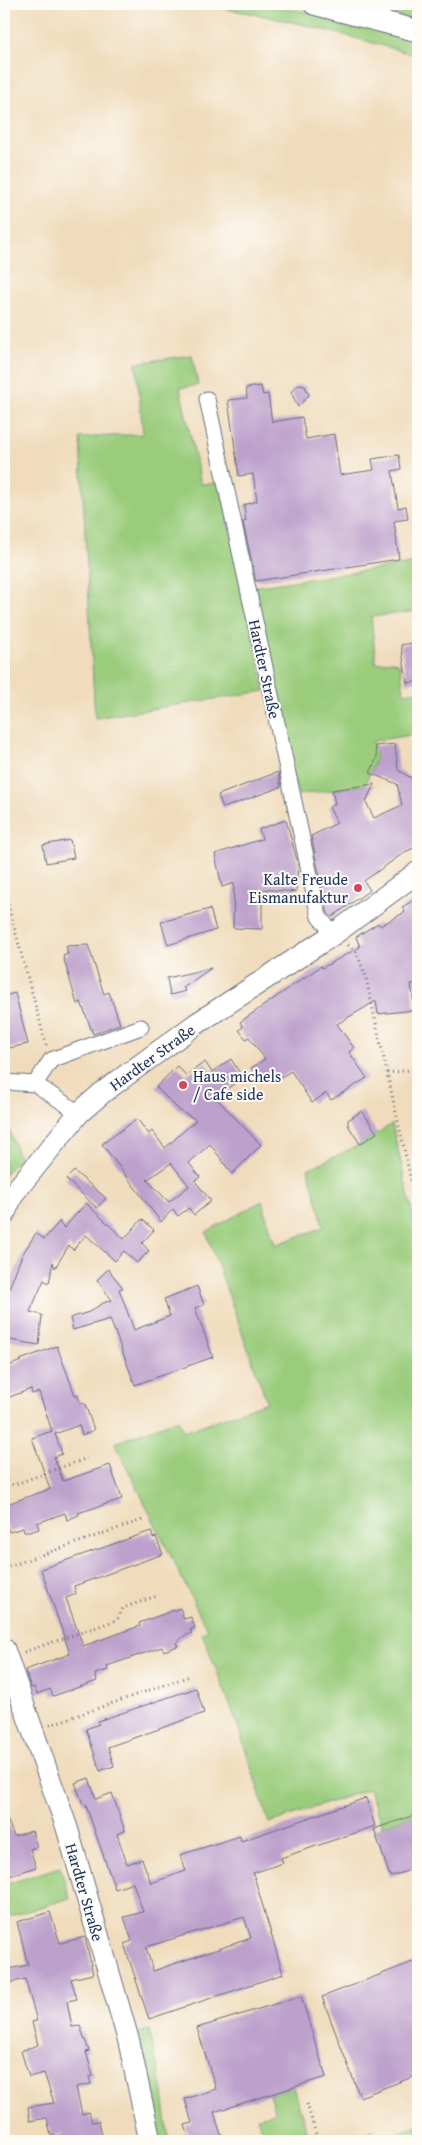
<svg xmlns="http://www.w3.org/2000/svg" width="422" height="2145" font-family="'Gentium Book Plus',serif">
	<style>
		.green { fill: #9acc7c; stroke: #5a7e6d }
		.building { fill: #bda0cc; fill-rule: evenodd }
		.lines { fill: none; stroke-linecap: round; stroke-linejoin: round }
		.street-casing { stroke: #666c7f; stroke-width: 17 }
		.secondary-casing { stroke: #666c7f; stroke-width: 23 }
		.path { stroke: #666c7f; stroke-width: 3; stroke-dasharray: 1 4; stroke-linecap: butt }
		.street { stroke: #fff; stroke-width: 15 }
		.secondary { stroke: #fff; stroke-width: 21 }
		.poi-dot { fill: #d1495b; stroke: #fdfcf7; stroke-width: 2 }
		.labels { text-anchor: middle; stroke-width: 4; stroke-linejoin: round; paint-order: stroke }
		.street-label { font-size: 16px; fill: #1b2f5e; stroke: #fdfcf7 }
		.poi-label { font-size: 16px; fill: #1b2f5e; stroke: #fdfcf7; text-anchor: end }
	</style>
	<rect width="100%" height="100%" fill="#fdfcf7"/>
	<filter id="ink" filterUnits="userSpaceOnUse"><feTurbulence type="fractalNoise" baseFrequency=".02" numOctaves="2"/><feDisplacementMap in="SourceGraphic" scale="10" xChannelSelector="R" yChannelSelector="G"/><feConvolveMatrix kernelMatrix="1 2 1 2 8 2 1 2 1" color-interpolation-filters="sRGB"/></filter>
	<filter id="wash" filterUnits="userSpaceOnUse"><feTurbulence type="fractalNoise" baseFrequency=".0096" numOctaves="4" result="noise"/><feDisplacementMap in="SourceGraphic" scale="20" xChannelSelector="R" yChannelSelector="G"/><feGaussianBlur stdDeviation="1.12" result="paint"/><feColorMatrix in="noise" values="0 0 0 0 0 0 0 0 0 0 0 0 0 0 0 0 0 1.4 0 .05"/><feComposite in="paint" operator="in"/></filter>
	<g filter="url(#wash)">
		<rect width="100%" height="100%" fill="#f0dcbc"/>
		<!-- green -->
		<path class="green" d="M 193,4 L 257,4 L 340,17 L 418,42 L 418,56 C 344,34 270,14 193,4 Z
			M 358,4 L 418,4 L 418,22 Z
			M 192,355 L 198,385 L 180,388 L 201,484 L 220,483 L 265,691 L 95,718 L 80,438 L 143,434 L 136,363 Z
			M 418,563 L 418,611 L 371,617 L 376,663 L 393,661 L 400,665 L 404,693 L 418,691 L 418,734 L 373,741 L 376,758 L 365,785 L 298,795 L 252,587 Z
			M 4,1114 L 19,1158 L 4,1175 Z
			M 392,1124 L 418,1238 L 418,1814 L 382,1826 L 369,1789 L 269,1823 L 237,1723 L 202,1633 L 208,1631 L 115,1443 L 178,1419 L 184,1432 L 267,1402 L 206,1232 L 262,1201 L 275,1245 L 324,1227 L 308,1169 L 359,1145 Z
			M 60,1867 L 70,1898 L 4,1918 L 4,1885 Z
			M 149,2030 L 162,2085 L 169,2141 L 158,2141 L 150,2084 L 139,2033 Z
			M 293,2087 L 310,2141 L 265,2141 L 257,2118 L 275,2112 L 269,2095 Z
			M 418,2125 L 418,2141 L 346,2141 L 373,2130 L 375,2135 L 381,2139 Z"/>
		<g id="blocks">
			<!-- building -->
			<path class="building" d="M 297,385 L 305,386 L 309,395 L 298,407 L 291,392 Z
				M 261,386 L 263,395 L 268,394 L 272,422 L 302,417 L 306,439 L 334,434 L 340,475 L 374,470 L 372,459 L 399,455 L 401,469 L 392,471 L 398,508 L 406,506 L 408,519 L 394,521 L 399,559 L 256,581 L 243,522 L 246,521 L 244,505 L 257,501 L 253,474 L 239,476 L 228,400 L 247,398 L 246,388 Z
				M 418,642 L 418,681 L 407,683 L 401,645 Z
				M 395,744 L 398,770 L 418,782 L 418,846 L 405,852 L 364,881 L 370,890 L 332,917 L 328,913 L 311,836 L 337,823 L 329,807 L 335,804 L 332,790 L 374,784 L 366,802 L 374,818 L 402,805 L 397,784 L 370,773 L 377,758 L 375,746 Z
				M 278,772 L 281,787 L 223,808 L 218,795 Z
				M 286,820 L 298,864 L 296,892 L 262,889 L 262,929 L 233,928 L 234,883 L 222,887 L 215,854 L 262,839 L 259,829 Z
				M 70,840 L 74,858 L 46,863 L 43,845 Z
				M 416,899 L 418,904 L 418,983 L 411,984 L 415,1010 L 378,1014 L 376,1001 L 337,1024 L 354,1048 L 349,1052 L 367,1078 L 331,1100 L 326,1093 L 312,1103 L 291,1071 L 278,1079 L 272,1071 L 258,1079 L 251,1068 L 265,1059 L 249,1037 L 246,1039 L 239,1030 L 243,1027 L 240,1022 L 321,966 L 322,968 L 360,947 L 356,937 L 378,923 L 380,926 L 405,912 L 402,907 Z
				M 210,909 L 216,930 L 168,945 L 161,922 Z
				M 88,945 L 104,994 L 109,992 L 120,1024 L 93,1034 L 81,1002 L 77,1004 L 63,956 L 68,954 L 66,946 Z
				M 211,968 L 183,988 L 186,991 L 170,995 L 167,978 Z
				M 15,993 L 28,1044 L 4,1049 L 4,996 Z
				M 231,1059 L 243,1078 L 215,1097 L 261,1145 L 232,1174 L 210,1144 L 189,1163 L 200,1177 L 195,1181 L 211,1201 L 194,1215 L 189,1208 L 178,1216 L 173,1209 L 161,1222 L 102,1144 L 137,1119 L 149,1134 L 152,1131 L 165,1148 L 196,1120 L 179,1110 L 156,1087 L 177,1066 L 186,1075 L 205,1062 L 212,1072 ZM 171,1163 L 189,1186 L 169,1202 L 147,1180 Z
				M 362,1111 L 377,1133 L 360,1144 L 348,1125 L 348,1120 Z
				M 74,1171 L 106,1198 L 97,1208 L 66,1179 Z
				M 86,1203 L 124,1239 L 142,1219 L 154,1230 L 142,1243 L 149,1251 L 137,1263 L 124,1251 L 115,1261 L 86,1235 L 73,1250 L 69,1245 L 55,1268 L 53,1262 L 49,1283 L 44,1280 L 30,1312 L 42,1315 L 39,1345 L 4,1339 L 4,1321 L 7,1305 L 4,1304 L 4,1301 L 22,1255 L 36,1233 L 44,1239 L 60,1221 L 60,1224 L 64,1228 Z
				M 108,1269 L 123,1288 L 119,1289 L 134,1330 L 170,1316 L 164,1299 L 197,1286 L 204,1305 L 195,1308 L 213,1357 L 135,1385 L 110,1319 L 73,1330 L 70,1318 L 89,1312 L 103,1303 L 112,1300 L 97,1280 Z
				M 57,1346 L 75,1395 L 77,1394 L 80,1403 L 85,1404 L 94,1430 L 82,1435 L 79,1425 L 55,1434 L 62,1454 L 54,1457 L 63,1481 L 110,1465 L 122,1499 L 78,1513 L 79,1515 L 67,1520 L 65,1513 L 37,1523 L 39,1529 L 30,1532 L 24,1532 L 23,1528 L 9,1532 L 4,1518 L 4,1505 L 50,1489 L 32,1438 L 52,1431 L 39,1392 L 32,1394 L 31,1389 L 4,1399 L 4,1368 L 21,1361 L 20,1360 Z
				M 151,1531 L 153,1538 L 156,1537 L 163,1554 L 74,1586 L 76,1594 L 66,1598 L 83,1646 L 140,1626 L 139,1623 L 180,1608 L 184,1619 L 191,1617 L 195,1628 L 190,1630 L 192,1633 L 184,1636 L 176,1643 L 178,1646 L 164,1651 L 162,1647 L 107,1666 L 108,1670 L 95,1674 L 97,1681 L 53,1696 L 50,1689 L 37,1694 L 34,1687 L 31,1688 L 25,1670 L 70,1654 L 41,1569 Z
				M 196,1688 L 204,1713 L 108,1747 L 114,1766 L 100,1771 L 86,1729 L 99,1724 L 98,1721 Z
				M 89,1778 L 96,1799 L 112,1793 L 125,1831 L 117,1834 L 127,1864 L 142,1859 L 151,1883 L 186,1871 L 180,1855 L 240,1836 L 241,1841 L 366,1798 L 375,1826 L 281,1858 L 283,1863 L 253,1873 L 283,1974 L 149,2019 L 124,1944 L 132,1941 L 124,1917 L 143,1912 L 133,1883 L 115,1889 L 85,1803 L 83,1804 L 75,1783 ZM 244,1917 L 251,1938 L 153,1971 L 146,1947 Z
				M 4,1814 L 5,1814 L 14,1836 L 32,1831 L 37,1847 L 30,1849 L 36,1867 L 4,1878 Z
				M 418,1814 L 418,1867 L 390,1877 L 374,1829 Z
				M 50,1912 L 60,1943 L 85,1937 L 93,1974 L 71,1979 L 77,1999 L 67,2001 L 72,2027 L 80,2026 L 89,2051 L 86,2052 L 93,2076 L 89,2077 L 91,2084 L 76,2087 L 82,2114 L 89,2112 L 92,2122 L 99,2121 L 102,2136 L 89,2141 L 63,2141 L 62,2135 L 51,2136 L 47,2118 L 30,2121 L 28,2107 L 54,2103 L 44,2073 L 29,2077 L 21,2051 L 38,2045 L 32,2022 L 37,2021 L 25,1979 L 6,1984 L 4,1977 L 4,1970 L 28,1965 L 17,1922 Z
				M 418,1960 L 418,2075 L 360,2097 L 322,1997 Z
				M 301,1996 L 326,2077 L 214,2112 L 223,2141 L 190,2141 L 185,2125 L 192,2123 L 185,2099 L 216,2089 L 197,2028 Z"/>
		</g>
	</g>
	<g filter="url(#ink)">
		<use href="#blocks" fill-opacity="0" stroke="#666c7f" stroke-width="1"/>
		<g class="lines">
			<defs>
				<path id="street" d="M 207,399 L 319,917 L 334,934
					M 4,1082 L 35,1084 L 79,1113
					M 35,1084 L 51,1060 L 141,1027"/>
				<path id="secondary" d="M 314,4 L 418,31
					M 4,1215 L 13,1194 L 79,1113 L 102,1093 L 196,1024 L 334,934 L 418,872
					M 4,1649 L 67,1828 L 129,2042 L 150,2141"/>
			</defs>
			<!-- street casing -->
			<use href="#street" class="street-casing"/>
			<!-- secondary casing -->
			<use href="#secondary" class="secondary-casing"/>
			<!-- path -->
			<path class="path" d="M 4,890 L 47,1048
				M 348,945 L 356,951 L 365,974 L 418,1211
				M 387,1073 L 418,1069
				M 4,1478 L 13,1485 L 87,1458
				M 4,1568 L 142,1520
				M 24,1652 L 117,1620 L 123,1608 L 157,1596
				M 50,1725 L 190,1676
				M 307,2104 L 318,2141"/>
			<!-- street -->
			<use href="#street" class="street"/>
			<!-- secondary -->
			<use href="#secondary" class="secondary"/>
		</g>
	</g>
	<!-- markers -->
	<g class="poi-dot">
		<circle cx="358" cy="888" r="5"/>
		<circle cx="183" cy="1085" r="5"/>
	</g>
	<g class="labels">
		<!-- street labels -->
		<g class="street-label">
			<text transform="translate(265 669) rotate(78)" y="6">Hardter Straße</text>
			<text transform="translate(152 1057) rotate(-36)" y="6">Hardter Straße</text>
			<text transform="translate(85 1892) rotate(74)" y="6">Hardter Straße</text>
		</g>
		<!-- poi labels -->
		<g class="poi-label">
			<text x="348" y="885">Kalte Freude<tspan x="348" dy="18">Eismanufaktur</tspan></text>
			<text x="193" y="1082" text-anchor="start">Haus michels<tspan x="193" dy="18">/ Cafe side</tspan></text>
		</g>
	</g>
	<!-- margin -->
	<rect width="422" height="2145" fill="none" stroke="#fdfcf7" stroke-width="20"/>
</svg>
